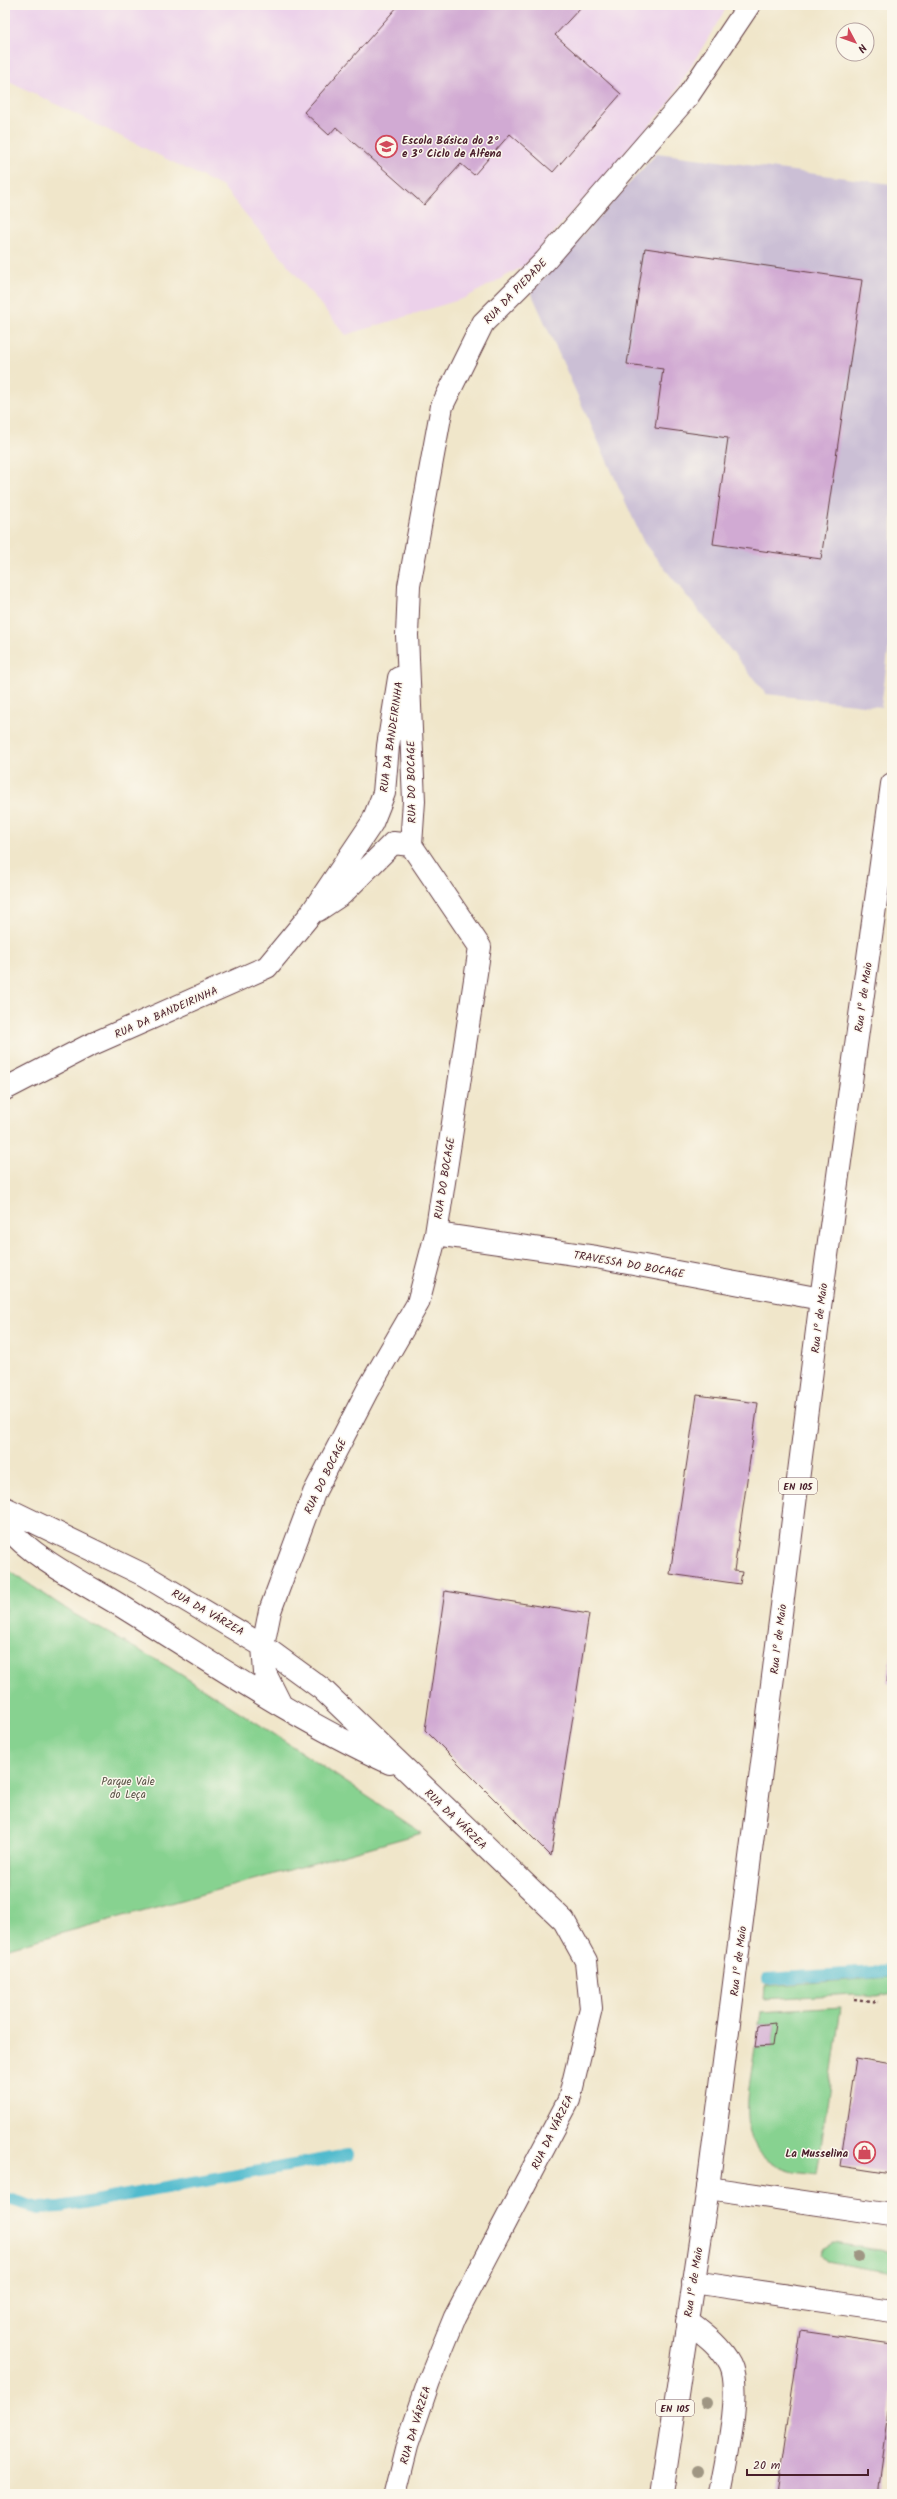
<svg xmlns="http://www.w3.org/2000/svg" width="897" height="2499" font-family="Kalam,sans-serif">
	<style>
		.built { fill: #ecd1ea }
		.industrial { fill: #cbbfd5 }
		.green { fill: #87d290; stroke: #68785e }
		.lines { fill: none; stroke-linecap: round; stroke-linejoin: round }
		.stream { stroke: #51bbce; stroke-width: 12 }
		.building { fill: #d1aad3 }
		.service-casing { stroke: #633d43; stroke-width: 24 }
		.minor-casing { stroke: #633d43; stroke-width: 24 }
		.primary-casing { stroke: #633d43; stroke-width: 24 }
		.path { stroke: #633d43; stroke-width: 2.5; stroke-dasharray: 3 3; stroke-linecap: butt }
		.service { stroke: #fff; stroke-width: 22 }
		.minor { stroke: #fff; stroke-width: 22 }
		.primary { stroke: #fff; stroke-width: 22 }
		.tree { fill: #9f9683 }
		.labels { text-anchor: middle; stroke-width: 3; stroke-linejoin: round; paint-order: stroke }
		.shield { fill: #fbf7ec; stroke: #7f6065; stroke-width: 1 }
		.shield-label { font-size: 10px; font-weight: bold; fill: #4a1f2b }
		.poi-label { font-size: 11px; font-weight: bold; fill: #4a1f2b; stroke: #fbf7ec; text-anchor: start }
		.street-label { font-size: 11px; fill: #4a1f2b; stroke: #fbf7ec }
		.park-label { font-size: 11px; fill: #5c5549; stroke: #fbf7ec }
	</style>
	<rect width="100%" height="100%" fill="#fbf7ec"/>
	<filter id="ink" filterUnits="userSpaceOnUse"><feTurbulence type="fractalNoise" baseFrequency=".025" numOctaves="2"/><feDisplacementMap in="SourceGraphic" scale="8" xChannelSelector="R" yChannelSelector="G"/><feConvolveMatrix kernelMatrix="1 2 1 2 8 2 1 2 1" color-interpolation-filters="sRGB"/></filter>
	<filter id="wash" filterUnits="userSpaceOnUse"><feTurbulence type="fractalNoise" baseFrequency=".012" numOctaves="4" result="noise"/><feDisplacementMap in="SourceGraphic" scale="16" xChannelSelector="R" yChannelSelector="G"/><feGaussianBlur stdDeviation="0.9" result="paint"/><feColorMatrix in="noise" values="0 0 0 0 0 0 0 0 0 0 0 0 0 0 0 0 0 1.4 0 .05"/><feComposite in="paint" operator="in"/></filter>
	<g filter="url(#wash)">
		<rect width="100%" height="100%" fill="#f0e6ca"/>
		<!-- built -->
		<path class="built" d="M 5,5 L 728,5 L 667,106 L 524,266 L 465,298 L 346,335 L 223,187 L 5,79 Z"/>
		<!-- industrial -->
		<path class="industrial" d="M 657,153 L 892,184 L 892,622 L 881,707 L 766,694 L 644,543 L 531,292 Z"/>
		<!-- green -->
		<path class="green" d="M 5,1568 L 74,1614 L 169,1667 L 268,1730 L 422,1833 L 5,1949 Z
			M 892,1977 L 892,1993 L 876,1996 L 853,1994 L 764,1999 L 765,1986 Z
			M 841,2007 L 817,2175 C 805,2173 791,2173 781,2168 C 732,2147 750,2088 755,2047 L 772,2046 L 775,2023 L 758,2025 L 760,2012 Z
			M 834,2243 L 892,2252 L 892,2273 L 826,2261 L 821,2254 L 823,2249 Z"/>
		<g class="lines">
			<!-- stream -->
			<path class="stream" d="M 767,1979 L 892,1971
				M 5,2198 L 38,2208 L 61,2207 L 348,2155"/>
		</g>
		<g id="blocks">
			<!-- building -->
			<path class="building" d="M 399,5 L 579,5 L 581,7 L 555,35 L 621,94 L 553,172 L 510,134 L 474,175 L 461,164 L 424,205 L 336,127 L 329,135 L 304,112 Z
				M 645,248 L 862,280 L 821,559 L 713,544 L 728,438 L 655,428 L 663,369 L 627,364 Z
				M 697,1395 L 758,1403 L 734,1571 L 742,1572 L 740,1584 L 670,1574 Z
				M 445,1591 L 589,1614 L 551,1856 L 425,1730 Z
				M 892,1654 L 892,1684 L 887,1683 Z
				M 775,2023 L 772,2046 L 755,2047 L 758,2025 Z
				M 856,2058 L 892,2064 L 892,2174 L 840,2166 Z
				M 801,2331 L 892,2344 L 892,2391 L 878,2494 L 777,2494 Z"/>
		</g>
	</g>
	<g filter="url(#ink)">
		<use href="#blocks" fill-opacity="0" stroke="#633d43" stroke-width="1"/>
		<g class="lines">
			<defs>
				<path id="service" d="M 687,2321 C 704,2334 720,2345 730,2364 C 743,2389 725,2465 720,2494"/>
				<path id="minor" d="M 318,910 L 342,894 L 393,843 L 411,845
					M 5,1089 L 88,1046 L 267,967 L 310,915 L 372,823 L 384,793 L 388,746 L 399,678
					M 436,1234 L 596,1257 L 821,1299
					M 5,1508 L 144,1575 L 263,1646 L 322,1689 L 564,1921 L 586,1961 L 591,2008 L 569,2100 L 455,2317 L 429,2381 L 407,2446 L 395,2494
					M 5,1525 C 34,1560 88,1585 126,1609 C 213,1663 298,1721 390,1763
					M 280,1703 L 265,1673 L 263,1646 L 270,1611 L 314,1493 L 367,1391 L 418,1303 L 436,1234 L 480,947 L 411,845 L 414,801 L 407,635 L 409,586 L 442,406 L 483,323 L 545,261 L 688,96 L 749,5
					M 708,2188 L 892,2215
					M 693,2282 L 892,2311"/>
				<path id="primary" d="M 662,2494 L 708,2188 L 821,1299 L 892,784"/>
			</defs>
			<!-- service casing -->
			<use href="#service" class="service-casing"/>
			<!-- minor casing -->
			<use href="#minor" class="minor-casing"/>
			<!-- primary casing -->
			<use href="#primary" class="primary-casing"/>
			<!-- path -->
			<path class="path" d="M 854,1999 L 878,2002"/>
			<!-- service -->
			<use href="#service" class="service"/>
			<!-- minor -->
			<use href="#minor" class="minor"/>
			<!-- primary -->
			<use href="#primary" class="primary"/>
		</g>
		<!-- trees -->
		<g class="tree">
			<circle cx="858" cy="2257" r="6"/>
			<circle cx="706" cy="2403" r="6"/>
			<circle cx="698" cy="2470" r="6"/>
		</g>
	</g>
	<!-- icons -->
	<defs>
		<symbol id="school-ring" viewBox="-11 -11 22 22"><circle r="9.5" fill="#fbf7ec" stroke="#d1495b" stroke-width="1.5"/><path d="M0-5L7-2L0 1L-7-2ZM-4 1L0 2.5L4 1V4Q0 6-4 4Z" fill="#d1495b"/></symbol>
		<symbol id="shop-ring" viewBox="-11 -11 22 22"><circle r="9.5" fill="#fbf7ec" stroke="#d1495b" stroke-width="1.5"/><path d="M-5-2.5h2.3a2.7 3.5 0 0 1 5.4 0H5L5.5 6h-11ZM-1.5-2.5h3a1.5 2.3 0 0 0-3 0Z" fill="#d1495b"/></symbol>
	</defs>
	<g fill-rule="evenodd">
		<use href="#school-ring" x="374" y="134" width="25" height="25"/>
		<use href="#shop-ring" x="852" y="2140" width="25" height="25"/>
	</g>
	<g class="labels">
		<!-- shield labels -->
		<g class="shield">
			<rect x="779" y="1478" width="38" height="16" rx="3"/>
			<rect x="656" y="2400" width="38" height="16" rx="3"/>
		</g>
		<g class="shield-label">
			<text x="798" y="1490">EN 105</text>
			<text x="675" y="2412">EN 105</text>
		</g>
		<!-- poi labels -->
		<g class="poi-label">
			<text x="402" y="144">Escola Básica do 2º<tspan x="402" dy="13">e 3º Ciclo de Alfena</tspan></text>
			<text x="848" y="2157" text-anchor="end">La Musselina</text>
		</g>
		<!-- street labels -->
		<g class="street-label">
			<text transform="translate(515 291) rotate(-46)" y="4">RUA DA PIEDADE</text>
			<text transform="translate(391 737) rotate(-82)" y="4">RUA DA BANDEIRINHA</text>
			<text transform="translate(411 782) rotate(-91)" y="4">RUA DO BOCAGE</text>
			<text transform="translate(863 997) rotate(-82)" y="4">Rua 1º de Maio</text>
			<text transform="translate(166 1012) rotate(-24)" y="4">RUA DA BANDEIRINHA</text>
			<text transform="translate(444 1178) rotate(-81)" y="4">RUA DO BOCAGE</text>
			<text transform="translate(629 1264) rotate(10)" y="4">TRAVESSA DO BOCAGE</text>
			<text transform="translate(819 1318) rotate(-83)" y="4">Rua 1º de Maio</text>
			<text transform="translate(325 1476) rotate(-64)" y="4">RUA DO BOCAGE</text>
			<text transform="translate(208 1612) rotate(30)" y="4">RUA DA VÁRZEA</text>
			<text transform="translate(778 1639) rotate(-83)" y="4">Rua 1º de Maio</text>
			<text transform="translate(456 1819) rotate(44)" y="4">RUA DA VÁRZEA</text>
			<text transform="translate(738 1961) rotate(-83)" y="4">Rua 1º de Maio</text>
			<text transform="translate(552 2132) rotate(-64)" y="4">RUA DA VÁRZEA</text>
			<text transform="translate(693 2282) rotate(-81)" y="4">Rua 1º de Maio</text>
			<text transform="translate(415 2425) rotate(-73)" y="4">RUA DA VÁRZEA</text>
		</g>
		<!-- park labels -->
		<g class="park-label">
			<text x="128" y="1785">Parque Vale<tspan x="128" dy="13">do Leça</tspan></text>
		</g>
	</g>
	<!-- margin -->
	<rect width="897" height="2499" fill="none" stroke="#fbf7ec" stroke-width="20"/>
	<!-- north arrow -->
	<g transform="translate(855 42) rotate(131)"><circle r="19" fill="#fbf7ec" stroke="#b4a19f"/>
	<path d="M0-3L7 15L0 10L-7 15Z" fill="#d1495b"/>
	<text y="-6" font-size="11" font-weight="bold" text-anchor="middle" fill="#4a1f2b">N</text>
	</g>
	<!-- scale -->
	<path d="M747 2469v6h121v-6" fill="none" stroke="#4a1f2b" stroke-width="2"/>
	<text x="753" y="2469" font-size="12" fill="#4a1f2b" stroke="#fbf7ec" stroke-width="3" paint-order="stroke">20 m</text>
</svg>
